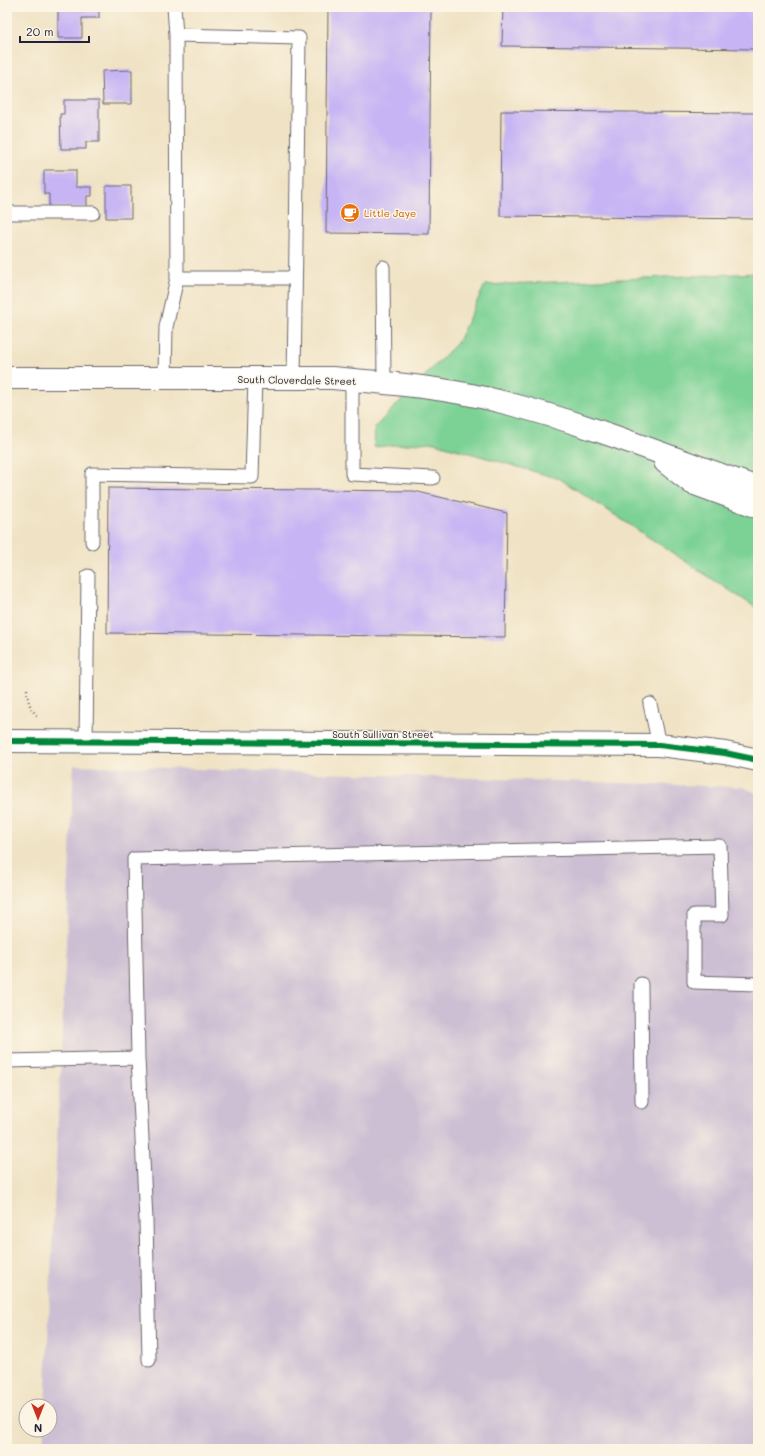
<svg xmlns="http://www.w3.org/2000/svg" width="765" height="1456" font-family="Mali,sans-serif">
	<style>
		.industrial { fill: #ccbed3 }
		.green { fill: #7cd295; stroke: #4f7a68 }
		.building { fill: #c6b4f4 }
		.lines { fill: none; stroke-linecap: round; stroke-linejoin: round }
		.lane-casing { stroke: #6a666b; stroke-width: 15 }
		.secondary-casing { stroke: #6a666b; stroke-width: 24 }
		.path { stroke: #6a666b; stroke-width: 2.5; stroke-dasharray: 1 3; stroke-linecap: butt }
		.lane { stroke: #fff; stroke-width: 13 }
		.secondary { stroke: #fff; stroke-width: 22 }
		.cycleway-casing { stroke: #fcf5e5; stroke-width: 8 }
		.cycleway { stroke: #00873e; stroke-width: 6 }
		.labels { text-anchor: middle; stroke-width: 3; stroke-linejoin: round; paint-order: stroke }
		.food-label { font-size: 10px; fill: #c56008; stroke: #fcf5e5; text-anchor: start }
		.street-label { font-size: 10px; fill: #22223b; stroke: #fcf5e5 }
	</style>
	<rect width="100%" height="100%" fill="#fcf5e5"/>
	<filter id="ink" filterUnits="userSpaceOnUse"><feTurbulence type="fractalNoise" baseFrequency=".025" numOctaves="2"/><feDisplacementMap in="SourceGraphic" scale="8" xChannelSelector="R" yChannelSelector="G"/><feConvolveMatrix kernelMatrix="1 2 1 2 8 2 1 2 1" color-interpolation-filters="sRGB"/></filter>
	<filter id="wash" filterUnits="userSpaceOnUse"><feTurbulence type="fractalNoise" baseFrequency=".012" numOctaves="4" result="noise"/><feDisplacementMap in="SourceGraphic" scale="16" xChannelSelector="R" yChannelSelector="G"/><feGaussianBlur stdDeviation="0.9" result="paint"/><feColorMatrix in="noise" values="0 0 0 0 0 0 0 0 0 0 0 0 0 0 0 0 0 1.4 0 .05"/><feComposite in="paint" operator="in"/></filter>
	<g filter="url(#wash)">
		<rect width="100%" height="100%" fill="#f0e3c5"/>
		<!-- industrial -->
		<path class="industrial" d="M 74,765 L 743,787 L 758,794 L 758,1449 L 43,1449 L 44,1430 L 50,1430 L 50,1406 L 45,1406 Z"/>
		<!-- green -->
		<path class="green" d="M 758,273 L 758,609 L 560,479 L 431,442 L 374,447 L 375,427 L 457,343 L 485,285 Z"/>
		<g id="blocks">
			<!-- building -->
			<path class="building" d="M 58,7 L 99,7 L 99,18 L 82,18 L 82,38 L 58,38 Z
				M 328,7 L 431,7 L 429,234 L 326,233 Z
				M 503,7 L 758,7 L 758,49 L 502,46 Z
				M 132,70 L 132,104 L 103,104 L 102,71 Z
				M 64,100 L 99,100 L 99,142 L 86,142 L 86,149 L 61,149 L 60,114 L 64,114 Z
				M 501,111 L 758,113 L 758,219 L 500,216 Z
				M 44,170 L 76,170 L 76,187 L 92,187 L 92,196 L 87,196 L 87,207 L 49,207 L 49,194 L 44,194 Z
				M 106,186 L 131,186 L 131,218 L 106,218 Z
				M 108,488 L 414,491 L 507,513 L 505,637 L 107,633 Z"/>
		</g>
	</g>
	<g filter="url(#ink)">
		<use href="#blocks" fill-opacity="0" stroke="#6a666b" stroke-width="1"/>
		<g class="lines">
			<defs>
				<path id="lane" d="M 174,7 L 176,35
					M 7,213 L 93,213
					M 383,267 L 384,383
					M 177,278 L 295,278
					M 165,378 L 166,327 L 177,278 L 176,35 L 299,38 L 294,378
					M 352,380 L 352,474 L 433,478
					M 92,542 L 92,474 L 252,477 L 255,378
					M 650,704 L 659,745
					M 86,742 L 88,576
					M 641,984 L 642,1102
					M 7,1061 L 138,1058
					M 149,1360 L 146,1220 L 138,1058 L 134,859 L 720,846 L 722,915 L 694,915 L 694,982 L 758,984"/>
				<path id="secondary" d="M 7,378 L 332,378 C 390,383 450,388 506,403 C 592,425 674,459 758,488
					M 665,462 L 692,483 L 758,507
					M 7,741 L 659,745 L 725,753 L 758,760"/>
			</defs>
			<!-- lane casing -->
			<use href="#lane" class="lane-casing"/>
			<!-- secondary casing -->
			<use href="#secondary" class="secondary-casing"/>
			<!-- path -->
			<path class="path" d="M 27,689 C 28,700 29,709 38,716"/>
			<!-- lane -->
			<use href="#lane" class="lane"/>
			<!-- secondary -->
			<use href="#secondary" class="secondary"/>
			<defs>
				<path id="cycleway" d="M 7,741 L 659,745 L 725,753 L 758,760"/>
			</defs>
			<!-- cycleway casing -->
			<use href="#cycleway" class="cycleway-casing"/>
			<!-- cycleway -->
			<use href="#cycleway" class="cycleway"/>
		</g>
	</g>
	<!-- icons -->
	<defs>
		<symbol id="cafe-disc" viewBox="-11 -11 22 22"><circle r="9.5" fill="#e8710a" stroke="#fcf5e5"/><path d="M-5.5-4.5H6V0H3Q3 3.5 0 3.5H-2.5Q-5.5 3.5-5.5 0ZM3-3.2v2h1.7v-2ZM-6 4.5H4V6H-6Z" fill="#fff"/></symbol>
	</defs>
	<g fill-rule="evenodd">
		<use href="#cafe-disc" x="339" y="202" width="22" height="22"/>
	</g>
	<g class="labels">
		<!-- food labels -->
		<g class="food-label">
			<text x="364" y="217">Little Jaye</text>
		</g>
		<!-- street labels -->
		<g class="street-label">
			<text transform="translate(297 380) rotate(1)" y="4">South Cloverdale Street</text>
			<text x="383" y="738">South Sullivan Street</text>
		</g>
	</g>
	<!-- margin -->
	<rect width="765" height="1456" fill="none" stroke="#fcf5e5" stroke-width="24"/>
	<!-- north arrow -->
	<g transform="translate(38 1418) rotate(180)"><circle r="19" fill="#fcf5e5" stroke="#a5a1a1"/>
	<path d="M0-3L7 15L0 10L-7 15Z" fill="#c8321e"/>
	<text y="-6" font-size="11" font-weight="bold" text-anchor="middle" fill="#22223b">N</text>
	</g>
	<!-- scale -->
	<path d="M20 36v6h69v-6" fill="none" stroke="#22223b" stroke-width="2"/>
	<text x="26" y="36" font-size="12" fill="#22223b" stroke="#fcf5e5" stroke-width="3" paint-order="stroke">20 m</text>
</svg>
